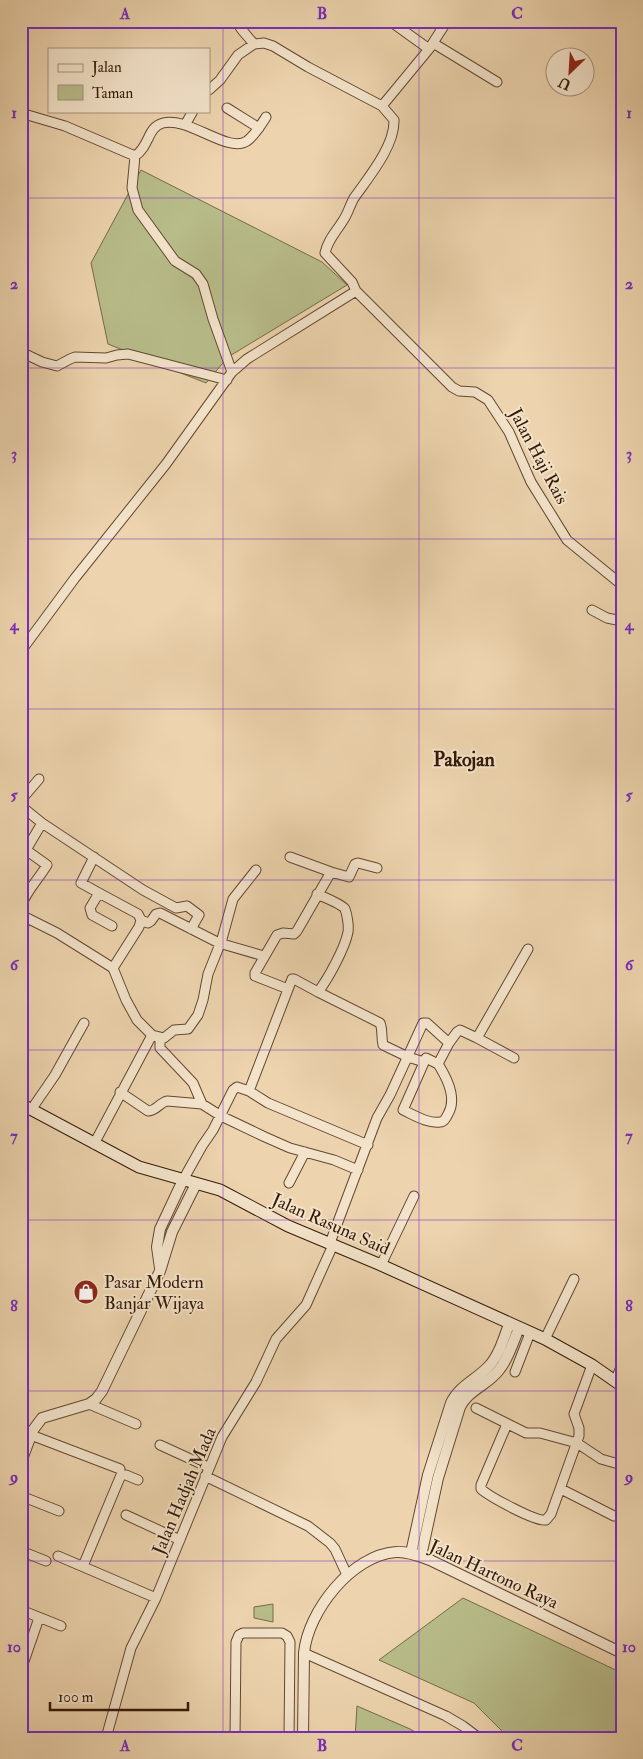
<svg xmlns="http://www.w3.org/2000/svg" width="643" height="1759" font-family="'IM FELL Double Pica',serif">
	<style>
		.green { fill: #b8bd8a; stroke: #766b48 }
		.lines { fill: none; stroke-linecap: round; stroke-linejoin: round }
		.minor-casing { stroke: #624831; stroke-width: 11 }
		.tertiary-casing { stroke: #624831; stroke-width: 12 }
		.secondary-casing { stroke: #331907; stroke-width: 13 }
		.minor { stroke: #f3e3ca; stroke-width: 9 }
		.tertiary { stroke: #f3e3ca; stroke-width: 10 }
		.secondary { stroke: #f3e3ca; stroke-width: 11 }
		.grid { fill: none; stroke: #7b2cbf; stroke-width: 1; stroke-opacity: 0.55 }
		.labels { text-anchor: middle; stroke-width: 4; stroke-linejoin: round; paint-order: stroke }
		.street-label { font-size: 18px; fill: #331907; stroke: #f3e3ca }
		.poi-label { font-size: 18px; fill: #331907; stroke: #f3e3ca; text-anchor: start }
		.quarter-label { font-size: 20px; font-weight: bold; fill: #331907; stroke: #f3e3ca }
		.neatline { fill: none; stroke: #7b2cbf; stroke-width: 2 }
		.grid-label { font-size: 16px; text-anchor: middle; font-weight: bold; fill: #7b2cbf }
	</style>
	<rect width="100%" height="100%" fill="#edd4ae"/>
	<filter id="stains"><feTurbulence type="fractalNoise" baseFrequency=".004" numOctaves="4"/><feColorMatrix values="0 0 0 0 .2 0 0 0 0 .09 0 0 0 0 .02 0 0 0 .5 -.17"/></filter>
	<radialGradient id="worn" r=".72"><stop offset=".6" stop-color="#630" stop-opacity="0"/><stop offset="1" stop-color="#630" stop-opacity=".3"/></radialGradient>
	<!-- green -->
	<path class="green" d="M 141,170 L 322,262 L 347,285 L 228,357 L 206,383 L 108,344 L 91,263 Z
		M 463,1598 L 622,1673 L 622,1738 L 509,1738 L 474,1703 L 379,1660 Z
		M 273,1604 L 273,1622 L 254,1618 L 254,1607 Z
		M 357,1706 L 410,1729 L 426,1738 L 355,1738 Z"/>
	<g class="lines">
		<defs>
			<path id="minor" d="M 236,21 L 242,30 L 254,44
				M 390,21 L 429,49
				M 433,43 L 497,82
				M 209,90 L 220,80 L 238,55 L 254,44 L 264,43 L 273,46 L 308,67 L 382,106 L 394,120 C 395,146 368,178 354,198 C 350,205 348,213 344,219 C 337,231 328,239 325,253 L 352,282 L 356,291 L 452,387 L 459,391 L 475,392 L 488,400 L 509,432 L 531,482 L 567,540 L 622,585
				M 382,106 L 429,49 L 447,21
				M 227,108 L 259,128
				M 21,113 L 65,126 L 135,156
				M 185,125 L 193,111
				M 21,352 L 42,362 L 57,366 L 70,359 L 75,357 L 106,358 L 117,355 L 128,354 L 227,380
				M 232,372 L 213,319 L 203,284 L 196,274 L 175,261 L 138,210 L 132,188 L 135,156 C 150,146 147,127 163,123 C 188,116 228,154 247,141 C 255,135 261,125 266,117
				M 592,610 L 607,618 L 622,621
				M 21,651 L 75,578 L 166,464 L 232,372 L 247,359 L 356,291
				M 622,705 L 622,714
				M 21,800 L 39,779
				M 21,806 L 42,823 L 143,890 L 176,908 L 187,906 L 199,915 L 191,929
				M 94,857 L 81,883 L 99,893 L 90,908 L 92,915 L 112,926
				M 290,857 L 331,872 L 349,877 L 355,864 L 358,863 L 377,868
				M 99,893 L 138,914 L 141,920 L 148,923 L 151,921 L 156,914 L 160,913 L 219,943 L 264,956
				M 317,894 C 323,897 342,904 345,909 C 347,914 349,926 348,932 C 345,948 328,979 318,992 L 380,1023 C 383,1030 381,1037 383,1045 L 408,1057 L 424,1062
				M 21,906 C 27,890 38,880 47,865 L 26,850 L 42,823
				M 21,915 L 57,933 L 113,968 L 126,1000 L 137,1020 L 152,1035 L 164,1038 L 174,1030 L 188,1029 L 198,1015 L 203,1000 L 208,974 L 222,939 L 233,899 L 256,870
				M 21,918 L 24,925 L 21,931
				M 113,968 L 139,927 L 141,920
				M 288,989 L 255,976 L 255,973 L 277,935 L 283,933 L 294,934 L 297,931 L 331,872
				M 160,1038 L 160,1048 L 193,1083 L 202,1104
				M 477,1038 L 514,1058
				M 438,1064 C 447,1078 457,1099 448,1114 C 446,1118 444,1122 440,1122 C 428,1124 414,1115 403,1110 L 426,1058 L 438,1064 L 449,1043
				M 249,1091 L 292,979 L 294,979 L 318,992
				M 120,1092 L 148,1111 C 156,1111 159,1103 167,1101 L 202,1104 L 221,1116 L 265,1137 L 290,1148 L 334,1160 L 358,1170
				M 31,1110 L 55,1075 L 84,1023
				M 94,1144 L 152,1035
				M 183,1180 L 202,1146 L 213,1130 L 233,1090 L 237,1087 L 249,1091 L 268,1103 L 368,1145
				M 289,1183 L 305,1152
				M 330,1243 L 377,1118 L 390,1095 L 423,1023 L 427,1023 L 449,1043 L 457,1032 L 460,1030 L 477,1038 L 528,949
				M 381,1265 L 414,1196
				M 545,1339 L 574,1279
				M 515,1372 L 530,1333
				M 615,1381 L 622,1365
				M 89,1404 L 136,1424
				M 476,1408 L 526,1433 L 540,1433 L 577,1443 L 601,1459 L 622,1465
				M 507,1424 L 481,1485 L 481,1489 C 490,1497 536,1522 546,1520 L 551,1514 L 579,1436 L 579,1428 L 574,1414 L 592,1365
				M 31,1435 L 120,1469
				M 160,1445 L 208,1467
				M 205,1476 L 308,1526 L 330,1543 L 335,1549 L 347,1575
				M 561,1489 L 614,1516
				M 21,1496 L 59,1511
				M 126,1515 L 180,1540
				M 21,1551 L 46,1561
				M 58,1556 L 156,1598
				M 83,1566 L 121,1475 L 126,1475 L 138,1480
				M 21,1610 L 61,1626
				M 304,1653 L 446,1716 L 463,1726 L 479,1738
				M 21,1670 L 39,1618
				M 106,1738 L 131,1648 L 156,1598 L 222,1437 L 256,1382 L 276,1339 L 306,1305 L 333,1245
				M 235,1738 L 236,1642 L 239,1635 L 243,1633 L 282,1633 L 287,1636 L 290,1642 L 289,1738"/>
			<path id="tertiary" d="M 160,1268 L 157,1247 L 160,1229 L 183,1180
				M 21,1462 L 33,1430 L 42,1418 L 89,1404 L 96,1399 L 102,1391 L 160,1271 L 172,1232 L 196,1184
				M 411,1553 L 428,1475 L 451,1403 C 459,1386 476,1380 489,1366 C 499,1355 504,1338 509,1324
				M 421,1556 L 438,1478 L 460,1407 C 468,1390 488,1385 499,1370 C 509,1358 513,1342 519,1328
				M 303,1738 L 304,1653 C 308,1611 352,1555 396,1552 C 407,1551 419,1556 430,1560 L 622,1653"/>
			<path id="secondary" d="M 21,1104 L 139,1167 L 220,1190 L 288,1226 L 381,1265 L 545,1339 L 592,1365 L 622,1386"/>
		</defs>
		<!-- minor casing -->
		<use href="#minor" class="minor-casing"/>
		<!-- tertiary casing -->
		<use href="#tertiary" class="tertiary-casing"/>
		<!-- secondary casing -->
		<use href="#secondary" class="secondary-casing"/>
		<!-- minor -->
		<use href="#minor" class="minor"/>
		<!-- tertiary -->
		<use href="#tertiary" class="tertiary"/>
		<!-- secondary -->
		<use href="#secondary" class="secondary"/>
	</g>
	<!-- grid -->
	<path class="grid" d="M 223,21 L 223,1738M 419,21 L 419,1738M 21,198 L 622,198M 21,368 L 622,368M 21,539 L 622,539M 21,709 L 622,709M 21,880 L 622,880M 21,1050 L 622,1050M 21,1220 L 622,1220M 21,1391 L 622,1391M 21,1561 L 622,1561"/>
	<!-- icons -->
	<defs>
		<symbol id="shop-disc" viewBox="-11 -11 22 22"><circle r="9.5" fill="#8f2418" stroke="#f3e3ca"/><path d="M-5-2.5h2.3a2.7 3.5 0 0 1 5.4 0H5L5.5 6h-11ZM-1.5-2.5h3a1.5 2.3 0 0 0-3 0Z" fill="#fff"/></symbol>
	</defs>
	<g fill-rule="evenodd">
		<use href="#shop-disc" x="72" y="1278" width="28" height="28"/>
	</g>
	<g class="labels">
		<!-- street labels -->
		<g class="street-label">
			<text transform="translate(539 456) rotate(62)" y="6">Jalan Haji Rais</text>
			<text transform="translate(331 1224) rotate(24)" y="6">Jalan Rasuna Said</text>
			<text transform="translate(184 1491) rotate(-67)" y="6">Jalan Hadjah Mada</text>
			<text transform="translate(494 1574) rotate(25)" y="6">Jalan Hartono Raya</text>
		</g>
		<!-- poi labels -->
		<g class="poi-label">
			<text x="104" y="1288">Pasar Modern<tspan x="104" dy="21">Banjar Wijaya</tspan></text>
		</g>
		<!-- quarter labels -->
		<g class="quarter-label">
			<text x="464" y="766">Pakojan</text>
		</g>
	</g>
	<!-- margin -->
	<rect width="643" height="1759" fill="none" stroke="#edd4ae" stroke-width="55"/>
	<!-- legend -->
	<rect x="48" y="48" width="162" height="65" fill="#f3e3ca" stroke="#a6927c"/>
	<rect x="58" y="64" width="25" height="8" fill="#f3e3ca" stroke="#a6927c"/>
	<text x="92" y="72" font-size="15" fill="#331907">Jalan</text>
	<rect x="58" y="85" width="25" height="15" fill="#b8bd8a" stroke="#a6927c"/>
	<text x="92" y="98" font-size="15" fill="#331907">Taman</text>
	<!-- north arrow -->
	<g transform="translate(570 72) rotate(205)"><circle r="24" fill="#f3e3ca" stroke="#a6927c"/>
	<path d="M0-4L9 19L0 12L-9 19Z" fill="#8f2418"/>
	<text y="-8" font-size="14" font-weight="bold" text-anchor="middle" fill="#331907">U</text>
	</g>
	<!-- scale -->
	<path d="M50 1702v8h138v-8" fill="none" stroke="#331907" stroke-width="2.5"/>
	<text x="58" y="1702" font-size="15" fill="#331907" stroke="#f3e3ca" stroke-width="4" paint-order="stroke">100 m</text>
	<rect x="28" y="28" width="588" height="1704" class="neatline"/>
	<g class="grid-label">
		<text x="125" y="19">A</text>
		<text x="322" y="19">B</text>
		<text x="517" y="19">C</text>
		<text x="14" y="118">1</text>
		<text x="629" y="118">1</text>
		<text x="14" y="289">2</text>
		<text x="629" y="289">2</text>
		<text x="14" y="459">3</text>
		<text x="629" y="459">3</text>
		<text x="14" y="630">4</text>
		<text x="629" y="630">4</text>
		<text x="14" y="800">5</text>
		<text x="629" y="800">5</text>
		<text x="14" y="970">6</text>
		<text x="629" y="970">6</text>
		<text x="14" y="1141">7</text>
		<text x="629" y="1141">7</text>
		<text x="14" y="1311">8</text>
		<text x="629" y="1311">8</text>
		<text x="14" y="1482">9</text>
		<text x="629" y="1482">9</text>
		<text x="14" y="1652">10</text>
		<text x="629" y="1652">10</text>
		<text x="125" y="1751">A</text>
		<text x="322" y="1751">B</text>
		<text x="517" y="1751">C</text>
	</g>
	<rect width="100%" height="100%" filter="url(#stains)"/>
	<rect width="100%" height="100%" fill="url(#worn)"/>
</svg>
